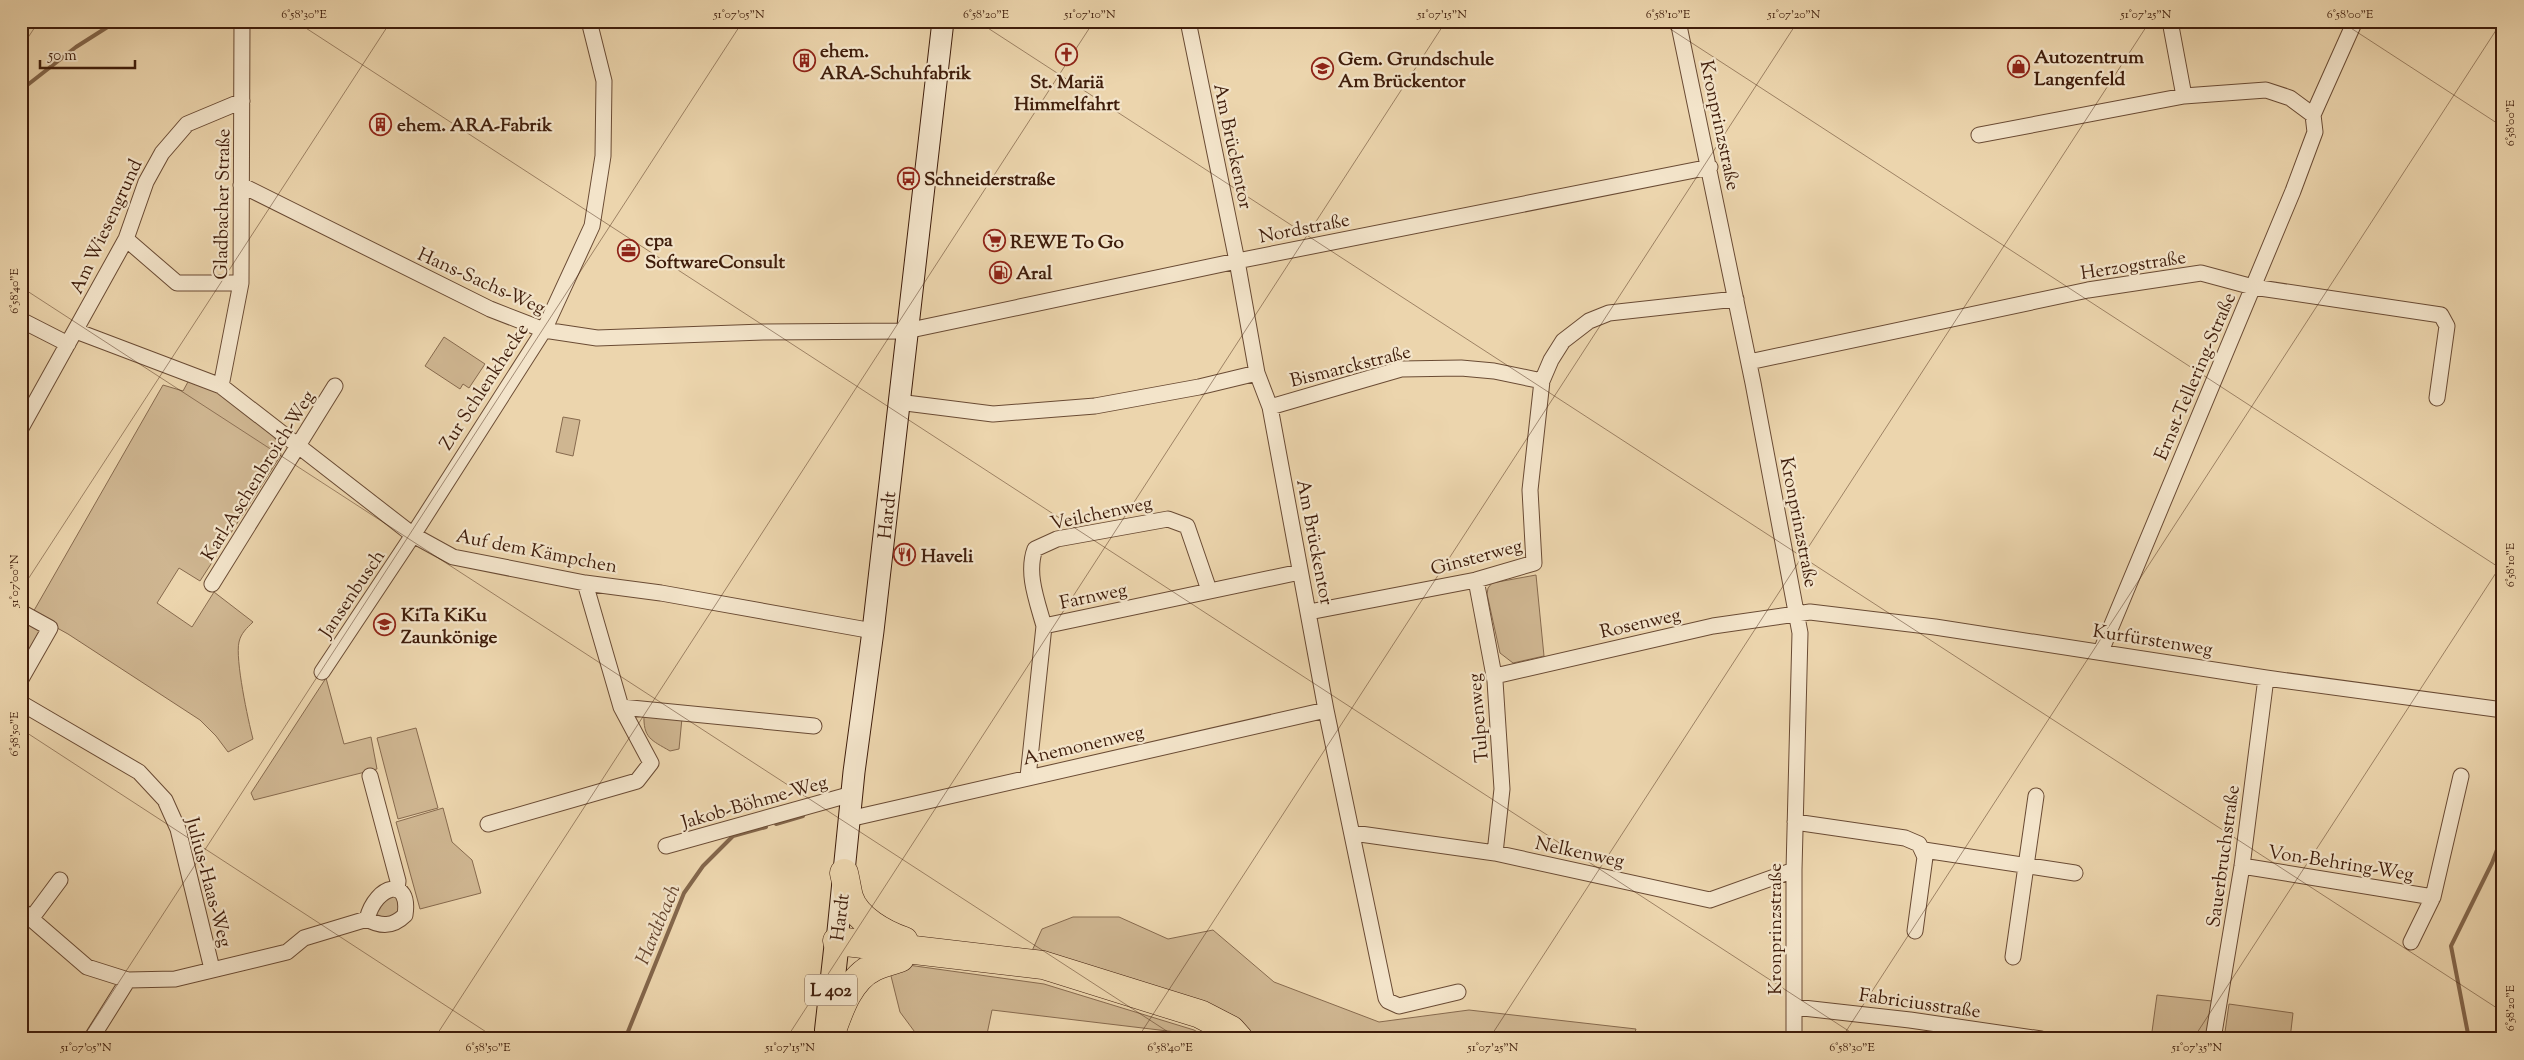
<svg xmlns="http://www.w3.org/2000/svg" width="2524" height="1060" font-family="'Sorts Mill Goudy',serif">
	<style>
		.green { fill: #cfb691; stroke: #876a4e }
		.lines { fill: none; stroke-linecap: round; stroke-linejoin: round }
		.stream { stroke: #83664b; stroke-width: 4 }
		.street-casing { stroke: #6a4b34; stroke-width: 17 }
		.secondary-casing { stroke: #3f1d0b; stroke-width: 23 }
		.primary-casing { stroke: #3f1d0b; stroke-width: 26 }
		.highway-casing { stroke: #3f1d0b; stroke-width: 29 }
		.street { stroke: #f3e4ca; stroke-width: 15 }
		.secondary { stroke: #f3e4ca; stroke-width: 21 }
		.primary { stroke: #ecd5ad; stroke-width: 24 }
		.highway { stroke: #ecd5ad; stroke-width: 28 }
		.ticks { fill: none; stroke: #3f1d0b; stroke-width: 1; stroke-opacity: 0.45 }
		.labels { text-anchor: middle; stroke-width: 4.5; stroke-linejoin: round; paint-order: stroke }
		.shield { fill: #f3e4ca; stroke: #755944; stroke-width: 1 }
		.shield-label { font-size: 18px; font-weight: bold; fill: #3f1d0b }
		.poi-label { font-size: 19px; font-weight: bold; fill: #3f1d0b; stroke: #f3e4ca; text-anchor: start }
		.street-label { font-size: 19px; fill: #3f1d0b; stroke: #f3e4ca }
		.water-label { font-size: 20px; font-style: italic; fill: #674730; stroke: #f3e4ca }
		.neatline { fill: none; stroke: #3f1d0b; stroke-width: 2 }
		.ticks-label { font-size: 12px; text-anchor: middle; fill: #3f1d0b }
	</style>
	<rect width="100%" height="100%" fill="#ecd5ad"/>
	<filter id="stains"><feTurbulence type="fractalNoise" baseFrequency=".004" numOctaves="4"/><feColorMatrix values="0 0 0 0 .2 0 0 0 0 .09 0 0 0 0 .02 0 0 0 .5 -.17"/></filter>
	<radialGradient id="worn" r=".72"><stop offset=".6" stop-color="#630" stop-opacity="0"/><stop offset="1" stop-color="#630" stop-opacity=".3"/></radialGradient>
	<!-- green -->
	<path class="green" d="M 444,337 L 485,364 L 469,388 L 463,384 L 460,389 L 425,366 Z
		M 189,380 L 216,390 L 274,437 L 279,444 L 281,455 L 200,581 L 179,568 L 157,603 L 192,627 L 214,592 L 253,622 C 247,628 241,633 239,642 C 235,659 248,720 253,739 L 228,752 L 216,736 L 200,720 L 68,634 L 32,614 L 163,385 L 183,391 Z
		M 563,417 L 580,420 L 573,456 L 556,452 Z
		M 1536,575 L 1544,656 L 1513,663 L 1500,653 L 1487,594 L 1488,588 L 1492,583 Z
		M 21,615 L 46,629 L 21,673 Z
		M 326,678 L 344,744 L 371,737 L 377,769 L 254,800 L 251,793 Z
		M 644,714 L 682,718 L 679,749 L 670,751 C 651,740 643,738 644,714 Z
		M 416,728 L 438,808 L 398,819 L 377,738 Z
		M 443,808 L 452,842 L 472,860 L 481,893 L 420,909 L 396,822 Z
		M 398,894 L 400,914 L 376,921 L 375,908 L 381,899 Z
		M 1073,917 L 1119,917 L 1168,939 L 1213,930 L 1274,982 L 1379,1022 L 1469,1010 L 1636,1029 L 1633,1039 L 1246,1039 L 1031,953 L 1042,929 Z
		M 908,965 L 1044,984 L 1194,1030 L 1210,1039 L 1191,1039 L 1176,1032 L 992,1010 L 986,1039 L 920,1039 L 900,1012 L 889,968 Z
		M 2157,995 L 2212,1001 L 2206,1039 L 2151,1039 Z
		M 2229,1004 L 2293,1013 L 2290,1039 L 2224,1039 Z"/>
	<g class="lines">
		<!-- stream -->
		<path class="stream" d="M 21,90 L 76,47 L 117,21
			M 776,824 L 803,816
			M 625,1039 L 684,893 L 703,866 L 733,836 L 766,827
			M 2469,1039 L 2451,946 L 2492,863 L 2503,834"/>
		<defs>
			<path id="street" d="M 1188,21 L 1237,261 L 1257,373 L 1270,407 L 1326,710 L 1386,998 L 1388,1001 L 1399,1006 L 1458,992
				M 1678,21 L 1753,383 L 1800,633 L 1794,870 L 1794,1039
				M 2313,115 L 2355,21
				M 1979,135 L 2184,96 L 2170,21
				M 241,185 L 490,309 L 544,330 L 597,338 L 763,332 L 906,331 L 1237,261 L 1710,167
				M 126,239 L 177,283 L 241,283
				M 21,320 L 68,344
				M 76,331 L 221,386 L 413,535 L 453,557 L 585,583 L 661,593 L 873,631
				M 1749,362 L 2088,290 L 2201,273 L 2253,287 L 2441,315 L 2447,326 L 2437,398
				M 221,386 L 241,283 L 242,21
				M 898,402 L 993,414 L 1095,406 L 1199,387 L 1257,373
				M 1270,407 L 1401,369 L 1461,368 L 1494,371 L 1542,381
				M 21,428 L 126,239 L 146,182 L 162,153 L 187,124 L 242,101
				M 1476,580 L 1495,681 L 1502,789 L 1495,853
				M 212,584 L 335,386
				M 21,612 L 50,628 L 21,679
				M 1309,612 L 1476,580 L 1534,563 L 1530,490 L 1542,381 L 1551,360 L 1563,341 L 1589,321 L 1609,313 L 1736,299
				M 1044,626 C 1037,601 1026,573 1035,549 L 1057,539 L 1168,519 L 1187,526 L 1209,590
				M 2101,651 L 2293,191 L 2315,132 L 2313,115 L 2290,98 L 2266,90 L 2184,96
				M 322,672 L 413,535 L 544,330 L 592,226 L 603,156 L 604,81 L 589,21
				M 1495,676 L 1713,626 L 1810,612 L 1935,627 L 2266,678 L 2503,710
				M 21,703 L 139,772 L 165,800 L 178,829 L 212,969
				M 621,707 L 814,726
				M 370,776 L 398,881 L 397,890
				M 1028,777 L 1044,626 L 1300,572
				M 849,819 L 1326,710
				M 1795,822 L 1905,838 L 1919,844 L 1925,857 L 1915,931
				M 488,824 L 637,781 L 651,763 L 621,707 L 585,583
				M 1353,833 L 1495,853 L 1710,900 L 1794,870
				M 666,846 L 852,794
				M 1924,850 L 2075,873
				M 2242,866 L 2433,897
				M 21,910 L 87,967 L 128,980 L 175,979 L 287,952 L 304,938 L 367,919 C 381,927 393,927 405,915 C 411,876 376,884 367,919
				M 31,919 L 60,880
				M 2411,942 L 2433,897 L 2461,776
				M 2013,957 L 2036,796
				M 1794,1007 L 1910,1020 L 2041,1039
				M 91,1039 L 128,980
				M 2213,1039 L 2242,866 L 2266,678"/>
			<path id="secondary" d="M 837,941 L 854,772 L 873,631 L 943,21"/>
			<path id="primary" d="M 827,1030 L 837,941"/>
			<path id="highway" d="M 844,873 C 846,881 847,889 849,897 C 856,919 884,934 904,941
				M 837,941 L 1043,965 L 1200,1014 L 1231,1030 L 1239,1039
				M 829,1039 C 838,1014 848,979 874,967 C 882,963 892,961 900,958"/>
		</defs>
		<!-- street casing -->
		<use href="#street" class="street-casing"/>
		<!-- secondary casing -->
		<use href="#secondary" class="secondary-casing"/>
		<!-- primary casing -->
		<use href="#primary" class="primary-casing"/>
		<!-- highway casing -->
		<use href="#highway" class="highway-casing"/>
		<!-- street -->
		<use href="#street" class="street"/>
		<!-- secondary -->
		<use href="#secondary" class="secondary"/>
		<!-- primary -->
		<use href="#primary" class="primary"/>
		<!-- highway -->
		<use href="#highway" class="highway"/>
	</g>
	<!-- ticks -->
	<path class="ticks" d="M 295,21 L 1861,1039M 977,21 L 2503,1012M 1658,21 L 2503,570M 2340,21 L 2503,127M 21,48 L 39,21M 21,287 L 1179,1039M 21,590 L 391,21M 21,729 L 497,1039M 82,1039 L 743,21M 434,1039 L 1094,21M 786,1039 L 1446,21M 1137,1039 L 1798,21M 1489,1039 L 2150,21M 1841,1039 L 2502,21M 2193,1039 L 2503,562"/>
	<!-- icons -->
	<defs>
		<symbol id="church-ring" viewBox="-11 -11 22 22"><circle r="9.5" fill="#f3e4ca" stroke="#8f2418" stroke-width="1.5"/><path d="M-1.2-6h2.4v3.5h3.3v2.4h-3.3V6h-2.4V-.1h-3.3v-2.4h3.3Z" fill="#8f2418"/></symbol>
		<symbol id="building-ring" viewBox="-11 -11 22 22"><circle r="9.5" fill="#f3e4ca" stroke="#8f2418" stroke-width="1.5"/><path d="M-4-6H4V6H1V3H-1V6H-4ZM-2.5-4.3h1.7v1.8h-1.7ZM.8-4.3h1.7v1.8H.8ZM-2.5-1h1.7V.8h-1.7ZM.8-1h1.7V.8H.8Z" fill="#8f2418"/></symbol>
		<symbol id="shop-ring" viewBox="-11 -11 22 22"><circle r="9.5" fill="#f3e4ca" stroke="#8f2418" stroke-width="1.5"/><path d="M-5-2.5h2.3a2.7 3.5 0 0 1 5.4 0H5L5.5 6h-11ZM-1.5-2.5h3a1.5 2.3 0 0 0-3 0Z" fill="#8f2418"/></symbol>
		<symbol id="school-ring" viewBox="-11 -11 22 22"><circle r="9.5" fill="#f3e4ca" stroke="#8f2418" stroke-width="1.5"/><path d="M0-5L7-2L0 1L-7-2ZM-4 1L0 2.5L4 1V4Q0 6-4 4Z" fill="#8f2418"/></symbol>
		<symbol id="bus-ring" viewBox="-11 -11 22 22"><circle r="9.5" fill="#f3e4ca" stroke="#8f2418" stroke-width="1.5"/><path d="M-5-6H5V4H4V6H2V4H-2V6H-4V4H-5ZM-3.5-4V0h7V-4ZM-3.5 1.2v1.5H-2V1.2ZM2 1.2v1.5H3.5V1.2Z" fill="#8f2418"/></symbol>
		<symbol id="supermarket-ring" viewBox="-11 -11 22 22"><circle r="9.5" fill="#f3e4ca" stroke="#8f2418" stroke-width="1.5"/><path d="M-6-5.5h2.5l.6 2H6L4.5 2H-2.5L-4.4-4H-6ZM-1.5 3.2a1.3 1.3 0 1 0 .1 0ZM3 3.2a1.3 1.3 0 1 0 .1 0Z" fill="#8f2418"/></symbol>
		<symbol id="office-ring" viewBox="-11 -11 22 22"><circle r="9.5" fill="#f3e4ca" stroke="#8f2418" stroke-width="1.5"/><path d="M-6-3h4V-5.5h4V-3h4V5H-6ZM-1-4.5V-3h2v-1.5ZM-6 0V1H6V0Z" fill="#8f2418"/></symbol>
		<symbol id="fuel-ring" viewBox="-11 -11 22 22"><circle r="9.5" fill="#f3e4ca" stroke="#8f2418" stroke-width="1.5"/><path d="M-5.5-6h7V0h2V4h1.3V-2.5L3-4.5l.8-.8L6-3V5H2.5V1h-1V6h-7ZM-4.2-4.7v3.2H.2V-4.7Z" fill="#8f2418"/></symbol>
		<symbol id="restaurant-ring" viewBox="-11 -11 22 22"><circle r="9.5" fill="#f3e4ca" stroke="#8f2418" stroke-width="1.5"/><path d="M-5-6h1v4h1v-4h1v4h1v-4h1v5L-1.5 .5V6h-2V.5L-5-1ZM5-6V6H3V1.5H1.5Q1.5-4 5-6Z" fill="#8f2418"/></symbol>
	</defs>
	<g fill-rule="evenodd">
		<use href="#church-ring" x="1054" y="42" width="25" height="25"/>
		<use href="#building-ring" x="792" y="48" width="25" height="25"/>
		<use href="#shop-ring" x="2006" y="54" width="25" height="25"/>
		<use href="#school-ring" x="1310" y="56" width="25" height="25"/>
		<use href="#building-ring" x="368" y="112" width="25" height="25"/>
		<use href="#bus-ring" x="896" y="166" width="25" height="25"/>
		<use href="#supermarket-ring" x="982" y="228" width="25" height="25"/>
		<use href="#office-ring" x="616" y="238" width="25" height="25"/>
		<use href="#fuel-ring" x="988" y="260" width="25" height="25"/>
		<use href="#restaurant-ring" x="892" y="542" width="25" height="25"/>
		<use href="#school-ring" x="372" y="612" width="25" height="25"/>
	</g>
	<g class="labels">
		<!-- shield labels -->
		<rect class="shield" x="805" y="974.5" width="52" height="31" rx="4"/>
		<g class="shield-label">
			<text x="831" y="996">L 402</text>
		</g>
		<!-- poi labels -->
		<g class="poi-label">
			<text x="820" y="57">ehem.<tspan x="820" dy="22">ARA-Schuhfabrik</tspan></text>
			<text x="2034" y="63">Autozentrum<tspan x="2034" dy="22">Langenfeld</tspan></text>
			<text x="1338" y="65">Gem. Grundschule<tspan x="1338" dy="22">Am Brückentor</tspan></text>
			<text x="1067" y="88" text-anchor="middle">St. Mariä<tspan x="1067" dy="22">Himmelfahrt</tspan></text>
			<text x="397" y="131">ehem. ARA-Fabrik</text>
			<text x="924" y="185">Schneiderstraße</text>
			<text x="645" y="246">cpa<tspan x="645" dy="22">SoftwareConsult</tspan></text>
			<text x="1010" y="248">REWE To Go</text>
			<text x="1016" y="279">Aral</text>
			<text x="921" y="562">Haveli</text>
			<text x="401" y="621">KiTa KiKu<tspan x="401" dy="22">Zaunkönige</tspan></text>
		</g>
		<!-- street labels -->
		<g class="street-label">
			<text transform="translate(1721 125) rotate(78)" y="7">Kronprinzstraße</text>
			<text transform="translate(1234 146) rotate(78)" y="7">Am Brückentor</text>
			<text transform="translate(221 204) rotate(-89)" y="7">Gladbacher Straße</text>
			<text transform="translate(105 226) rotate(-65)" y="7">Am Wiesengrund</text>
			<text transform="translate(1304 227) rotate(-11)" y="7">Nordstraße</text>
			<text transform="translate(2133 264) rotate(-9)" y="7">Herzogstraße</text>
			<text transform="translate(482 280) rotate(24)" y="7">Hans-Sachs-Weg</text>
			<text transform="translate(1350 365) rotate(-14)" y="7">Bismarckstraße</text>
			<text transform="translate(2194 376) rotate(-67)" y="7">Ernst-Tellering-Straße</text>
			<text transform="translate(483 386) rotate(-57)" y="7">Zur Schlenkhecke</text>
			<text transform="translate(257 475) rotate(-58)" y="7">Karl-Aschenbroich-Weg</text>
			<text transform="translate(1101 512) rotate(-12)" y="7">Veilchenweg</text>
			<text transform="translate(886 515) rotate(-84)" y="7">Hardt</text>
			<text transform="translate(1800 522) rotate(79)" y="7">Kronprinzstraße</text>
			<text transform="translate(1316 542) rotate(79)" y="7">Am Brückentor</text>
			<text transform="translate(537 550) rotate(11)" y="7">Auf dem Kämpchen</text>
			<text transform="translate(1476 556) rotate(-15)" y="7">Ginsterweg</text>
			<text transform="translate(351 593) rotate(-56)" y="7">Jansenbusch</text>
			<text transform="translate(1093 595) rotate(-12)" y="7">Farnweg</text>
			<text transform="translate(1640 622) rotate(-13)" y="7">Rosenweg</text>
			<text transform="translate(2153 639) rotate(9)" y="7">Kurfürstenweg</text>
			<text transform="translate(1477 718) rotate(-95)" y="7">Tulpenweg</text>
			<text transform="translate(1083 744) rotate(-13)" y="7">Anemonenweg</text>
			<text transform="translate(754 801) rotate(-16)" y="7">Jakob-Böhme-Weg</text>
			<text transform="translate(1580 851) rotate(12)" y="7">Nelkenweg</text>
			<text transform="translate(2222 856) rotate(-82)" y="7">Sauerbruchstraße</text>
			<text transform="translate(2341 862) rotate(9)" y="7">Von-Behring-Weg</text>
			<text transform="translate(210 882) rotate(75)" y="7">Julius-Haas-Weg</text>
			<text transform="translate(839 917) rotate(-83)" y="7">Hardt</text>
			<text transform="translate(1774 929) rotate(-90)" y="7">Kronprinzstraße</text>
			<text transform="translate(1920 1002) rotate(8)" y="7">Fabriciusstraße</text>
		</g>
		<!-- water labels -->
		<g class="water-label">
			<text transform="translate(657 924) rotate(-67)" y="7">Hardtbach</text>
		</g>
	</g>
	<!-- margin -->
	<rect width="2524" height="1060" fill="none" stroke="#ecd5ad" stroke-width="55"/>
	<!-- scale -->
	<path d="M40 60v8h95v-8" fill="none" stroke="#3f1d0b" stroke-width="2.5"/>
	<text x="48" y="60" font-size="15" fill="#3f1d0b" stroke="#f3e4ca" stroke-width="4" paint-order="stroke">50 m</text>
	<rect x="28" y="28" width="2468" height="1004" class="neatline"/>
	<g class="ticks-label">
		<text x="304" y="18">6°58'30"E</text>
		<text x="739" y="18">51°07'05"N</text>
		<text x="986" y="18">6°58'20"E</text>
		<text x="1090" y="18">51°07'10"N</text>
		<text x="1442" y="18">51°07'15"N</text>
		<text x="1668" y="18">6°58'10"E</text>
		<text x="1794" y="18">51°07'20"N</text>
		<text x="2146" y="18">51°07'25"N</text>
		<text x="2350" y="18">6°58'00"E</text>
		<text transform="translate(2510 123) rotate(-90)" y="4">6°58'00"E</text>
		<text transform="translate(14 291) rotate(-90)" y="4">6°58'40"E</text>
		<text transform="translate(2510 565) rotate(-90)" y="4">6°58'10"E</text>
		<text transform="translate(14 581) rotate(-90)" y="4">51°07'00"N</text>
		<text transform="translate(14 734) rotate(-90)" y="4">6°58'50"E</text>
		<text transform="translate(2510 1008) rotate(-90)" y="4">6°58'20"E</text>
		<text x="86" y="1051">51°07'05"N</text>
		<text x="488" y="1051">6°58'50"E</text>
		<text x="790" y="1051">51°07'15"N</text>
		<text x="1170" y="1051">6°58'40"E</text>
		<text x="1493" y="1051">51°07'25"N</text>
		<text x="1852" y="1051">6°58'30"E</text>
		<text x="2197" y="1051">51°07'35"N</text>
	</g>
	<rect width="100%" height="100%" filter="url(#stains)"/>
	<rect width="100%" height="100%" fill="url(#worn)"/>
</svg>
